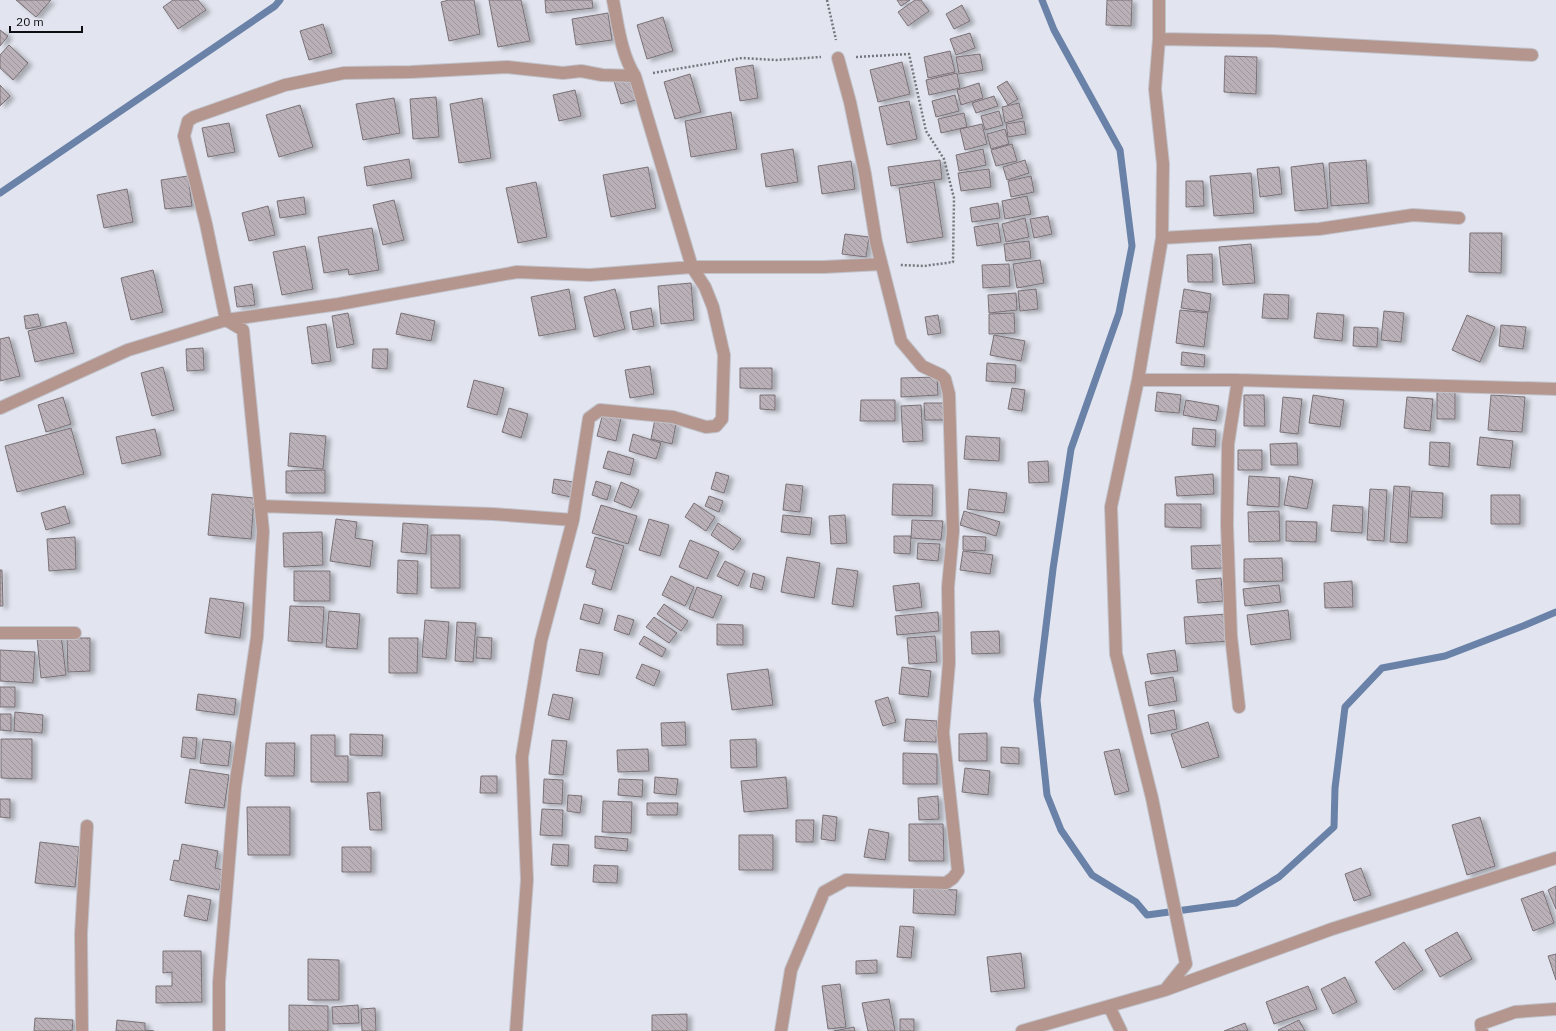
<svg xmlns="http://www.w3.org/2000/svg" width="1556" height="1031" font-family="'IBM Plex Sans',sans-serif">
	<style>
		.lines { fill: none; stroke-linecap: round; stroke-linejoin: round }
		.stream { stroke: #6a82a8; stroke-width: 7 }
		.building { fill: url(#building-back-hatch); stroke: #7a7177; filter: url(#shadow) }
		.minor-casing { stroke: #c0c3cb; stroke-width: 14 }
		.path { stroke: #74777d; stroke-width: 2.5; stroke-dasharray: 2 2; stroke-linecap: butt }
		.minor { stroke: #b5968f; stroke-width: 12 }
	</style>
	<defs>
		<pattern id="building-back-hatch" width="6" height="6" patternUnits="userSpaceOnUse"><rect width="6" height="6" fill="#bab0b7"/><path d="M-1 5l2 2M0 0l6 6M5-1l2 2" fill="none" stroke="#9f969c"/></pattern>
		<filter id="shadow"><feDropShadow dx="4.5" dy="2.5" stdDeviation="2" flood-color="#0004"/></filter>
	</defs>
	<rect width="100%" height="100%" fill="#e2e5ef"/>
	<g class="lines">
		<!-- stream -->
		<path class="stream" d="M 1042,0 L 1054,30 L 1120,150 L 1132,246 L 1119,313 L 1071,449 L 1053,569 L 1037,700 L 1047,795 L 1061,830 L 1092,875 L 1136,902 L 1147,915 L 1236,903 L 1279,877 L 1334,827 L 1335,788 L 1345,707 L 1382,668 L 1445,656 L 1523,626 L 1556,612
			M 0,193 L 275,6 L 280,0"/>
	</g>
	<!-- building -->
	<path class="building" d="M 16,0 L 51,0 L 36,17 Z
		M 173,0 L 198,0 L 206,10 L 178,29 L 163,7 Z
		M 449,0 L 474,0 L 480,34 L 449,41 L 441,2 Z
		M 489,0 L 521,0 L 530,41 L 498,47 Z
		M 545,0 L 592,0 L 593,8 L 546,13 Z
		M 897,0 L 910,0 L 901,6 Z
		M 915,0 L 921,0 L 929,11 L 908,26 L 898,12 Z
		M 1107,0 L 1132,0 L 1131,26 L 1106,25 Z
		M 962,5 L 970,21 L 954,29 L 946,14 Z
		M 608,13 L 612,40 L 576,45 L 572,19 Z
		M 663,17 L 673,51 L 647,59 L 637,25 Z
		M 323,24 L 332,53 L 309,60 L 300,31 Z
		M 0,30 L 8,36 L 0,46 Z
		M 970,33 L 975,48 L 956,55 L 950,39 Z
		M 9,45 L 28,63 L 13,80 L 0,68 L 0,55 Z
		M 950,51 L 955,72 L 928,78 L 924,57 Z
		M 980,54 L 983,70 L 959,74 L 956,57 Z
		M 1225,56 L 1257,57 L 1256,94 L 1224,92 Z
		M 902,62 L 910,94 L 878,102 L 870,70 Z
		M 753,65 L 758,98 L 740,101 L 735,68 Z
		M 957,73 L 960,88 L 929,95 L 926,80 Z
		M 690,74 L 701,112 L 675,119 L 664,82 Z
		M 629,77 L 636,100 L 621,104 L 614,81 Z
		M 1007,81 L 1018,99 L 1008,105 L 997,87 Z
		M 979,83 L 983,98 L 961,105 L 957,90 Z
		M 0,85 L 10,96 L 0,106 Z
		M 575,90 L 581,116 L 559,121 L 553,95 Z
		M 955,95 L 959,111 L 936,117 L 932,101 Z
		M 994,96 L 998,106 L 976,113 L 972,103 Z
		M 436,97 L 439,137 L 413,139 L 410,99 Z
		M 394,98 L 400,133 L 363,140 L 356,104 Z
		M 482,98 L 491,158 L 459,163 L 450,104 Z
		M 909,101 L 917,139 L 887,145 L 879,107 Z
		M 1019,103 L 1023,118 L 1005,123 L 1002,107 Z
		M 300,105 L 313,147 L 279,157 L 266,115 Z
		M 999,111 L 1003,125 L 985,130 L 981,116 Z
		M 731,112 L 737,149 L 691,157 L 685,121 Z
		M 964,113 L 967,127 L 941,133 L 938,119 Z
		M 1024,121 L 1026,134 L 1008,137 L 1006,124 Z
		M 229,123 L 235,152 L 208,157 L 202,128 Z
		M 982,124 L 987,144 L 965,150 L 960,129 Z
		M 1005,129 L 1009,144 L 991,149 L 987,134 Z
		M 1012,144 L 1017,161 L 996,166 L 991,150 Z
		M 793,149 L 798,182 L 766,187 L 761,154 Z
		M 983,149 L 986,165 L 959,171 L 956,155 Z
		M 409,159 L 412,178 L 367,186 L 364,167 Z
		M 940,160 L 942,179 L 891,186 L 888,167 Z
		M 1025,160 L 1029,173 L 1007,180 L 1003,167 Z
		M 1366,160 L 1369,203 L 1331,206 L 1329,163 Z
		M 851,161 L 855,189 L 822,194 L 818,166 Z
		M 1323,163 L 1328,208 L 1295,211 L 1291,167 Z
		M 648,167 L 656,208 L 611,217 L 603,175 Z
		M 1279,167 L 1282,194 L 1260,197 L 1257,169 Z
		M 989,169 L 991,187 L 961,191 L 958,173 Z
		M 1251,173 L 1254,213 L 1214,216 L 1210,176 Z
		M 188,176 L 192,206 L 165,209 L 161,180 Z
		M 1031,176 L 1034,192 L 1011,197 L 1008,181 Z
		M 1186,181 L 1203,181 L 1204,206 L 1186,207 Z
		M 536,182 L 547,237 L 518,243 L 506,188 Z
		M 934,182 L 943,237 L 907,243 L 899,188 Z
		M 127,189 L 133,222 L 104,228 L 97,195 Z
		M 1027,196 L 1031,214 L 1005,219 L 1002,201 Z
		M 304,197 L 306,214 L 280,218 L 277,201 Z
		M 394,200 L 404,240 L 383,245 L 373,205 Z
		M 998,203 L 1000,218 L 972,222 L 970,208 Z
		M 268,206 L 275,235 L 249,241 L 242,213 Z
		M 1048,216 L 1052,234 L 1034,238 L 1030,219 Z
		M 1025,218 L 1029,237 L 1006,242 L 1002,224 Z
		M 998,223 L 1001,242 L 977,246 L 974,227 Z
		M 372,228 L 379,270 L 349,275 L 348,269 L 324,273 L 318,237 Z
		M 1470,233 L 1502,233 L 1501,273 L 1469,272 Z
		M 845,234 L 869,237 L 866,257 L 842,254 Z
		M 1029,241 L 1031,258 L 1006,261 L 1004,244 Z
		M 1251,244 L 1255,283 L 1223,285 L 1219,247 Z
		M 305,246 L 313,289 L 282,295 L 273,252 Z
		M 1212,254 L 1213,282 L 1188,282 L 1187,255 Z
		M 1040,260 L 1044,283 L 1017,288 L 1013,264 Z
		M 1009,264 L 1010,286 L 983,288 L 982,265 Z
		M 153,270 L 163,312 L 131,320 L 121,278 Z
		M 691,283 L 694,320 L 661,324 L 658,286 Z
		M 252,284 L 255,305 L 237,307 L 234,287 Z
		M 569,289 L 576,329 L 539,336 L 531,297 Z
		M 615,289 L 625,329 L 594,337 L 584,297 Z
		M 1036,289 L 1038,309 L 1020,311 L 1018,291 Z
		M 1184,289 L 1211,294 L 1209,312 L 1181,308 Z
		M 1016,293 L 1017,310 L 989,313 L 988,295 Z
		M 1264,294 L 1289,295 L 1288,319 L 1262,318 Z
		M 651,308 L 654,326 L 633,330 L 630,312 Z
		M 1180,310 L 1208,313 L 1204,347 L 1176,343 Z
		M 1384,311 L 1404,313 L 1401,342 L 1381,340 Z
		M 348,313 L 354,344 L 337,348 L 332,316 Z
		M 401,313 L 435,321 L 431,341 L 396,334 Z
		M 1014,313 L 1015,333 L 989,334 L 989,314 Z
		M 1317,313 L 1344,315 L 1342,341 L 1314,338 Z
		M 38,314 L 41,326 L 26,329 L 24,316 Z
		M 938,315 L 941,333 L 928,335 L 925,317 Z
		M 1467,315 L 1495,327 L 1480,362 L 1452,350 Z
		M 66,322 L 74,353 L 35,362 L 28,331 Z
		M 326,324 L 331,361 L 312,364 L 307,327 Z
		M 1501,325 L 1526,327 L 1523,349 L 1499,346 Z
		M 1354,327 L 1378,328 L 1377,347 L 1353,346 Z
		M 994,335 L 1025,341 L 1021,361 L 990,355 Z
		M 9,337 L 20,376 L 0,381 L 0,339 Z
		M 203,348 L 204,370 L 187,371 L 186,349 Z
		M 373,349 L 388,349 L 387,369 L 372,368 Z
		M 1182,352 L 1205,355 L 1204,367 L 1181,365 Z
		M 987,363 L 1016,365 L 1015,383 L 986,381 Z
		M 650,366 L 654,394 L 630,398 L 625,370 Z
		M 163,367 L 174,410 L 152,416 L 141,373 Z
		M 740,368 L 772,368 L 772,389 L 740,388 Z
		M 937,377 L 938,395 L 901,397 L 901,378 Z
		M 474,380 L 504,388 L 497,415 L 467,407 Z
		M 1012,388 L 1025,390 L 1022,411 L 1008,409 Z
		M 1437,391 L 1455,392 L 1455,419 L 1437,419 Z
		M 1157,392 L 1181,395 L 1179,413 L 1155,411 Z
		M 760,395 L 775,395 L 775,410 L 760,409 Z
		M 1244,395 L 1264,395 L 1265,426 L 1244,426 Z
		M 1313,395 L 1344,400 L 1340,427 L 1309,423 Z
		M 1491,395 L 1525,397 L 1522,432 L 1488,430 Z
		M 63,397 L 71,424 L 46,432 L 38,405 Z
		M 1283,397 L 1302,399 L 1298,434 L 1280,432 Z
		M 1407,397 L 1433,399 L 1430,431 L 1404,428 Z
		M 861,400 L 895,400 L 895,421 L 860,421 Z
		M 1186,400 L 1219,406 L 1216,421 L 1183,415 Z
		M 924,403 L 946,403 L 946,420 L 925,420 Z
		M 921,405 L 923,441 L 903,442 L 901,406 Z
		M 509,408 L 528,414 L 521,438 L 502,432 Z
		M 603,413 L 621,418 L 616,441 L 597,436 Z
		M 655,419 L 676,424 L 672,444 L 651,439 Z
		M 71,428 L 84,474 L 17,492 L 5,446 Z
		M 1193,428 L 1216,430 L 1215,447 L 1192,445 Z
		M 155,429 L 161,455 L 122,464 L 116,437 Z
		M 290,433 L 326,436 L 323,469 L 288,466 Z
		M 633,434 L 661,443 L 656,459 L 629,451 Z
		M 966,436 L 1000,438 L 999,461 L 964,459 Z
		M 1480,437 L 1513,441 L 1510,468 L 1477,465 Z
		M 1430,442 L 1450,443 L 1449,467 L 1429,465 Z
		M 1297,443 L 1298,465 L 1271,465 L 1270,444 Z
		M 1238,450 L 1262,450 L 1262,470 L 1238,470 Z
		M 608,451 L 634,459 L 630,475 L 603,468 Z
		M 1048,461 L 1049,482 L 1029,483 L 1028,462 Z
		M 325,470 L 325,493 L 286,493 L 286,471 Z
		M 716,472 L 729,476 L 724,493 L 711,489 Z
		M 1213,474 L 1214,494 L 1177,496 L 1175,477 Z
		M 1249,476 L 1280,478 L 1279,507 L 1247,505 Z
		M 1289,476 L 1313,480 L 1307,509 L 1284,505 Z
		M 554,479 L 573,482 L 571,497 L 552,493 Z
		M 596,481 L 611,486 L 607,500 L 592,495 Z
		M 621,482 L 639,490 L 631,508 L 614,501 Z
		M 786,484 L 803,486 L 800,512 L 783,510 Z
		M 893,484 L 933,485 L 932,516 L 892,515 Z
		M 1394,486 L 1410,487 L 1407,543 L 1390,542 Z
		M 969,489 L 1007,493 L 1004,513 L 967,509 Z
		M 1370,489 L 1387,490 L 1384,541 L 1367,540 Z
		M 1412,491 L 1443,493 L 1442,518 L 1410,517 Z
		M 212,494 L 254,498 L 251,539 L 208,535 Z
		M 1491,495 L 1520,495 L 1520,524 L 1491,524 Z
		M 709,496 L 723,501 L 719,512 L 705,506 Z
		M 694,503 L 715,517 L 706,531 L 685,517 Z
		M 1165,504 L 1201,504 L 1201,528 L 1165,527 Z
		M 601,505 L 637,516 L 628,544 L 592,533 Z
		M 1333,505 L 1363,507 L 1362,533 L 1331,531 Z
		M 65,506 L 70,523 L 46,530 L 41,513 Z
		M 964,511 L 1000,522 L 996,536 L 960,525 Z
		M 1279,511 L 1280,541 L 1249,542 L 1248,512 Z
		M 783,515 L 812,518 L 810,535 L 781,532 Z
		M 845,515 L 847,543 L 831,544 L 829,516 Z
		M 336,519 L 357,522 L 355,538 L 373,541 L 370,567 L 330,561 Z
		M 649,519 L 669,525 L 660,556 L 639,550 Z
		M 912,520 L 943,521 L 941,540 L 911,538 Z
		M 1286,521 L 1317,522 L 1316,542 L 1286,541 Z
		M 403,523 L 428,525 L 426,554 L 401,552 Z
		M 718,523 L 741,539 L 733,550 L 711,535 Z
		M 322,532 L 323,565 L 284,567 L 283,533 Z
		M 431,535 L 460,535 L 460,588 L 431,588 Z
		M 894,536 L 911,536 L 910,554 L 894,553 Z
		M 963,536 L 986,537 L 985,551 L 963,550 Z
		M 75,537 L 76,569 L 49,571 L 47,539 Z
		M 595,537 L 624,546 L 611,590 L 592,584 L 596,570 L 586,567 Z
		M 690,540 L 719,552 L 707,579 L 679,567 Z
		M 918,543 L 940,544 L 938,561 L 917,559 Z
		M 1224,545 L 1225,568 L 1192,569 L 1191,546 Z
		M 963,551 L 993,555 L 990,574 L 960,570 Z
		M 787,557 L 820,563 L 814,598 L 781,592 Z
		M 1282,558 L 1283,581 L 1244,582 L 1244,559 Z
		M 398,560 L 418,561 L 417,594 L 397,593 Z
		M 725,561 L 745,571 L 738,586 L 717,576 Z
		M 837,568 L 858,571 L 853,607 L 832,604 Z
		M 0,570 L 2,570 L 3,606 L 0,606 Z
		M 294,571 L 330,571 L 330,601 L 294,601 Z
		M 753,573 L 765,577 L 762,590 L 750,587 Z
		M 671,576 L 694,587 L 685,606 L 662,595 Z
		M 1221,578 L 1223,601 L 1198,603 L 1196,580 Z
		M 1352,581 L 1353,607 L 1325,608 L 1324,583 Z
		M 919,583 L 922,607 L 896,611 L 893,586 Z
		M 1279,585 L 1281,602 L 1245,606 L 1243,589 Z
		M 697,587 L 722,596 L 713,618 L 689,609 Z
		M 210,598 L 244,603 L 240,638 L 205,633 Z
		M 584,604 L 603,609 L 599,624 L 580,619 Z
		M 664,604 L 688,621 L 681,631 L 657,614 Z
		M 290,606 L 324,607 L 322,643 L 288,641 Z
		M 1288,610 L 1291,639 L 1251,645 L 1247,615 Z
		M 329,611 L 360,614 L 357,649 L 326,647 Z
		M 938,612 L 939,631 L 897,635 L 895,616 Z
		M 1227,614 L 1229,641 L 1186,644 L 1184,617 Z
		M 618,615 L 634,620 L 629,635 L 614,630 Z
		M 654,617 L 677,633 L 669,643 L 646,627 Z
		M 425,620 L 449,622 L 446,659 L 422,657 Z
		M 457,622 L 476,623 L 473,662 L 455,661 Z
		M 717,624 L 743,625 L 743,645 L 717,645 Z
		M 999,631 L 1000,653 L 972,654 L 971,632 Z
		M 61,635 L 66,675 L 41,678 L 37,638 Z
		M 644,636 L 666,649 L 662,657 L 639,644 Z
		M 935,636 L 937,662 L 909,664 L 907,638 Z
		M 477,637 L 492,638 L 491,659 L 476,658 Z
		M 67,638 L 90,638 L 90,671 L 68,672 Z
		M 389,638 L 418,638 L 417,673 L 389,673 Z
		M 580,649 L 603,653 L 599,675 L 576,671 Z
		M 0,650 L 35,652 L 33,683 L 0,681 Z
		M 1175,650 L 1178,671 L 1151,674 L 1147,654 Z
		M 642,664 L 660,671 L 654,686 L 636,678 Z
		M 902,667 L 931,671 L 928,697 L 899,694 Z
		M 768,669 L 773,705 L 732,710 L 727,674 Z
		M 1173,677 L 1177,701 L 1149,706 L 1145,682 Z
		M 0,687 L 15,687 L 15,707 L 0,707 Z
		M 198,694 L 236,699 L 234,715 L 196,710 Z
		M 553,694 L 573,698 L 569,720 L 548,715 Z
		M 888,697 L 896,722 L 883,726 L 875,701 Z
		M 1174,710 L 1177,729 L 1151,734 L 1148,715 Z
		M 15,712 L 43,715 L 42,733 L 14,731 Z
		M 0,714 L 11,714 L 11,731 L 0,730 Z
		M 906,719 L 937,721 L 936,742 L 904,741 Z
		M 685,722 L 686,745 L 662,746 L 661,723 Z
		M 1208,722 L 1219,757 L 1182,768 L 1171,734 Z
		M 987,733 L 987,761 L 959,761 L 959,734 Z
		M 350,734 L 383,735 L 382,756 L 350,755 Z
		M 311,735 L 335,735 L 335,756 L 348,756 L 348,782 L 311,782 Z
		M 183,737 L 197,738 L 195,759 L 181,757 Z
		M 1,739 L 32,739 L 32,779 L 1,778 Z
		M 203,739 L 231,742 L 228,766 L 200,763 Z
		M 756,739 L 757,767 L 731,768 L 730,740 Z
		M 552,740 L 567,741 L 563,775 L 549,774 Z
		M 266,743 L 295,743 L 294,776 L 265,776 Z
		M 1001,747 L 1019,748 L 1019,764 L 1001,763 Z
		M 648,749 L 649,771 L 618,772 L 617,750 Z
		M 1119,749 L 1129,791 L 1115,795 L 1104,752 Z
		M 903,753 L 937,754 L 937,784 L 903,784 Z
		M 965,768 L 990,771 L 988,795 L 962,792 Z
		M 190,769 L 229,775 L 224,808 L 185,803 Z
		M 481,776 L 497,776 L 497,793 L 480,793 Z
		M 655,777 L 678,779 L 676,795 L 654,793 Z
		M 786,777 L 788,808 L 744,812 L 741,781 Z
		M 544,779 L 563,780 L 562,804 L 543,803 Z
		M 619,779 L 643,780 L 642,797 L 618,795 Z
		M 380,792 L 382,830 L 370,830 L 367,793 Z
		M 568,795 L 582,796 L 580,813 L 567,811 Z
		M 938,796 L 939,819 L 919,820 L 918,798 Z
		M 0,799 L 10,799 L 10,818 L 0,817 Z
		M 603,801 L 632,802 L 631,833 L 602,832 Z
		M 647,803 L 678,803 L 677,815 L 647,815 Z
		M 247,807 L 290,807 L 290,855 L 248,855 Z
		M 542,809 L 563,810 L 562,836 L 540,835 Z
		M 823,815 L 837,817 L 835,841 L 821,839 Z
		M 1480,817 L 1495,866 L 1467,875 L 1452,825 Z
		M 796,820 L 814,820 L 813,842 L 796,842 Z
		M 909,824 L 943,824 L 944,861 L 909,861 Z
		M 869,829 L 889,833 L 885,860 L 864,857 Z
		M 739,835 L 773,835 L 773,870 L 739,870 Z
		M 595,836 L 628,839 L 627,851 L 595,848 Z
		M 40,842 L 79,847 L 75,887 L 35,883 Z
		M 182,844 L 218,851 L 215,868 L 223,870 L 219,890 L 170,880 L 174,860 L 179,861 Z
		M 553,844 L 569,845 L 568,866 L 551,865 Z
		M 342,847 L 371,847 L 371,872 L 342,872 Z
		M 594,865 L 618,866 L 617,883 L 593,882 Z
		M 1361,868 L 1371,895 L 1354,901 L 1345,874 Z
		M 1556,886 L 1556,909 L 1548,890 Z
		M 914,888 L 957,890 L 955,915 L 913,913 Z
		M 1543,891 L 1554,923 L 1533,931 L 1521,899 Z
		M 188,895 L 211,900 L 207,921 L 184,916 Z
		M 900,926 L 914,927 L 911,958 L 897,957 Z
		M 1457,932 L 1472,959 L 1440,977 L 1425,950 Z
		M 1404,942 L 1423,970 L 1394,990 L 1375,962 Z
		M 163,951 L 201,951 L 202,1002 L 156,1003 L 156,986 L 172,986 L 172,972 L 163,973 Z
		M 1021,953 L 1025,988 L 991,992 L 987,957 Z
		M 1556,954 L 1556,980 L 1548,956 Z
		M 308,959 L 339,960 L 339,1000 L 308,1000 Z
		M 877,960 L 877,973 L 856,974 L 856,961 Z
		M 1345,977 L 1357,1002 L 1333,1014 L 1321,989 Z
		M 840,984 L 846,1027 L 828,1029 L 822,986 Z
		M 1308,986 L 1317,1009 L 1274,1024 L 1266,1002 Z
		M 889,999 L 895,1031 L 868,1031 L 862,1003 Z
		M 289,1005 L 328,1006 L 328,1031 L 289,1031 Z
		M 358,1005 L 359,1023 L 333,1024 L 332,1007 Z
		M 375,1008 L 376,1031 L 362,1031 L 361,1009 Z
		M 687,1014 L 687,1031 L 652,1031 L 652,1015 Z
		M 35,1018 L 73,1020 L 72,1031 L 34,1031 Z
		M 900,1019 L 914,1019 L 914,1031 L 900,1031 Z
		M 117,1020 L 145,1023 L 145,1030 L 154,1031 L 116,1031 Z
		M 1299,1020 L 1305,1031 L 1279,1031 L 1278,1030 Z
		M 1245,1023 L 1248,1031 L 1224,1031 Z
		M 854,1027 L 855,1031 L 834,1031 Z"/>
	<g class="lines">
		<defs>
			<path id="minor" d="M 613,0 C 618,25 621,54 635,76
				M 1159,0 L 1159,39 L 1155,89 L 1163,164 L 1162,238 L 1138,380 L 1111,507 L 1116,654 L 1152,798 L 1186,964 L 1165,990
				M 1159,39 L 1272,41 L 1532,55
				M 1162,238 L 1319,229 L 1413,215 L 1459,218
				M 1138,380 L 1238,380 L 1556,389
				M 1238,380 L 1228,444 L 1227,525 L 1231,636 L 1239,707
				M 0,408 L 128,350 L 226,320 L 243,330 L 263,531 L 257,637 L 235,787 L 219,982 L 219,1031
				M 260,506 L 493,514 L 573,520
				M 0,633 L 75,633
				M 1109,1006 L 1121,1031
				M 82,1031 L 81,934 L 87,826
				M 516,1031 L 527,880 L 522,757 L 541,641 L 573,520 L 589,418 L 600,410 L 673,417 L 706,427 L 716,426 L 722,419 L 724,355 L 713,307 L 705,287 L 692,267 L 635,76 L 602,75 L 581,71 L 563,73 L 507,67 L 411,72 L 344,73 L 285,85 L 194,117 L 188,121 L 184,136 L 206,224 L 226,320 L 339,304 L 517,272 L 590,275 L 692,267 L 824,267 L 881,264
				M 781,1031 L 791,970 L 824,892 L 846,880 L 946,883 L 953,878 L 958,871 L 943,733 L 949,663 L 948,587 L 953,531 L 949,394 L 945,379 L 941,375 L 922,366 L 901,341 L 876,242 L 865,174 L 850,102 L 838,58
				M 1022,1031 L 1165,990 L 1332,929 L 1556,858
				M 1482,1031 L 1481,1024 L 1515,1012 L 1556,1009"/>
		</defs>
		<!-- minor casing -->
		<use href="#minor" class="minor-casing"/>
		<!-- path -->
		<path class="path" d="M 827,0 L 836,40
			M 856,57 L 909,54 L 926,131 L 944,159 L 954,198 L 953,262 L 924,266 L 900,265
			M 653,73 L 742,58 L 776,60 L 821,57"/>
		<!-- minor -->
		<use href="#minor" class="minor"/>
	</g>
	<!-- scale -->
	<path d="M10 26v6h72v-6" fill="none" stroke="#0c0e11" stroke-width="2"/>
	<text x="16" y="26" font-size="12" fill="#0c0e11" stroke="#e2e5ef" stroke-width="3" paint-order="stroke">20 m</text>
</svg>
